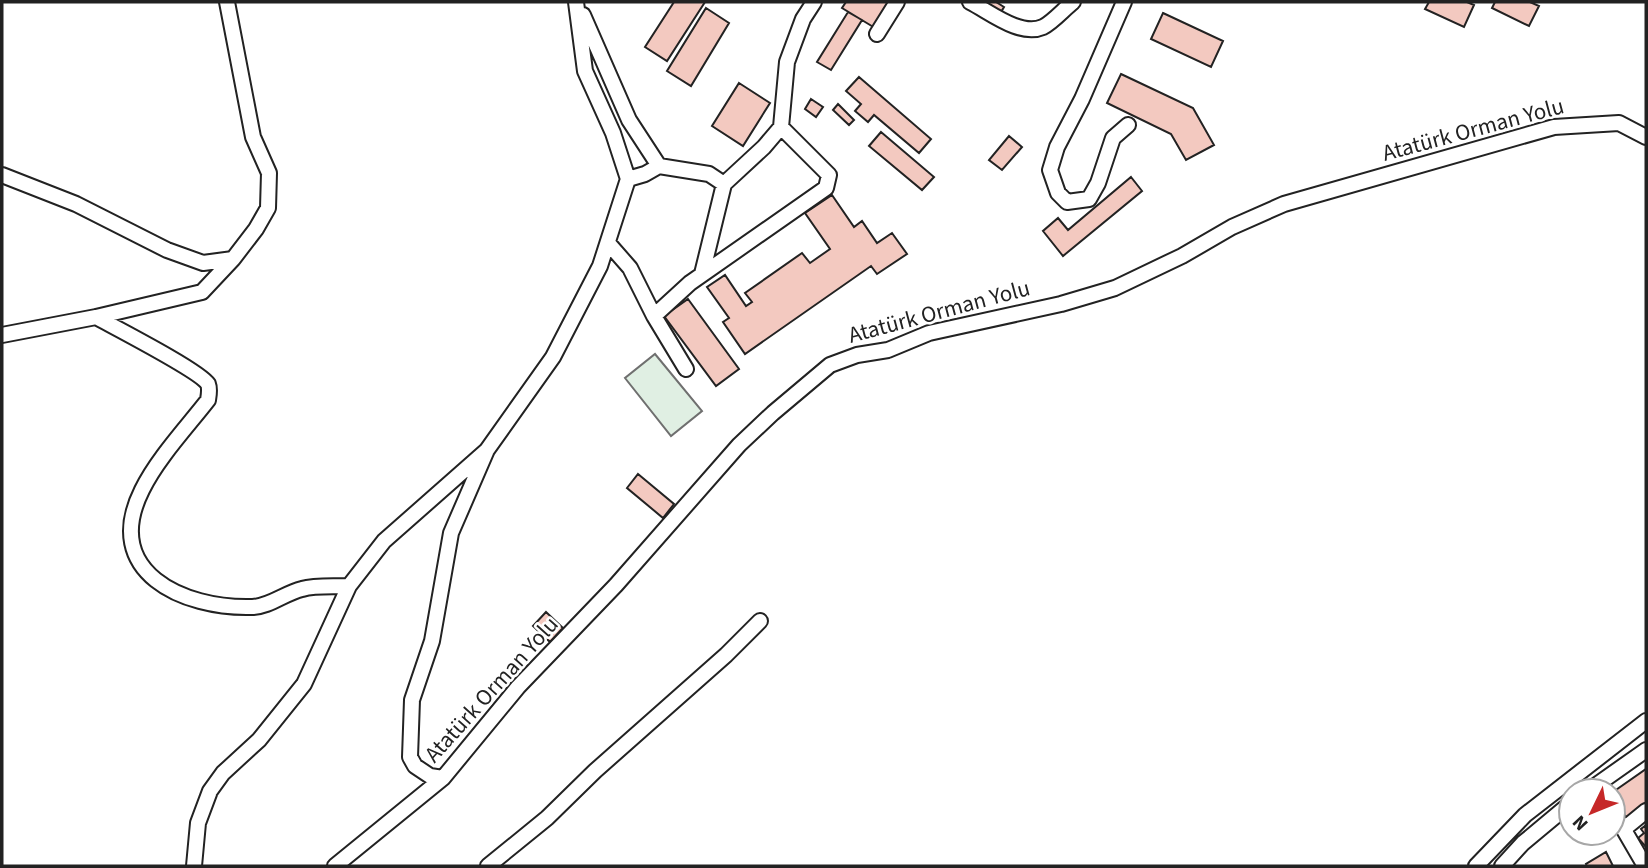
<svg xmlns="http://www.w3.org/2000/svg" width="1648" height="868" font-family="'Source Sans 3',sans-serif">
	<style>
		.green { fill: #e0efe3; stroke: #6f6f6f; stroke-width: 2 }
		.building { fill: #f3c9c0; stroke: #222; stroke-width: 2 }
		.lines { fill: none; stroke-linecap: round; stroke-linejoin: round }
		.minor-casing { stroke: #222; stroke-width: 18 }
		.minor { stroke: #fff; stroke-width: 14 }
		.labels { text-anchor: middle; stroke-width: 5; stroke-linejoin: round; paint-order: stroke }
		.street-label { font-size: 23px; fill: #222; stroke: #fff }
	</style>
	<rect width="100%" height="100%" fill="#fff"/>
	<!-- green -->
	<path class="green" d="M 655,354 L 702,411 L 671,436 L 625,378 Z"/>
	<!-- building -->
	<path class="building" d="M 674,2 L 705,2 L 667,61 L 645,47 Z
		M 846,2 L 891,2 L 875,28 L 842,8 Z
		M 985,2 L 996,2 L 1004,7 L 1001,12 Z
		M 1429,2 L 1467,2 L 1474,5 L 1464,27 L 1425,9 Z
		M 1495,2 L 1530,2 L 1539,6 L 1529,26 L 1492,8 Z
		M 706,8 L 729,23 L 691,86 L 667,71 Z
		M 848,12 L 862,20 L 831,70 L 817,62 Z
		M 1163,13 L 1223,41 L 1211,67 L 1151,39 Z
		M 1121,74 L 1193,108 L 1214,145 L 1186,160 L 1171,134 L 1107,103 Z
		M 859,77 L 931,139 L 919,153 L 874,115 L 868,122 L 855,111 L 861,104 L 846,91 Z
		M 739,83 L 770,103 L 743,146 L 712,126 Z
		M 811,99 L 823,107 L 816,117 L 805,109 Z
		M 838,104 L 854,120 L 849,125 L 833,110 Z
		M 881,132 L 934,177 L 922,190 L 869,146 Z
		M 1009,136 L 1022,147 L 1002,170 L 989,160 Z
		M 1131,177 L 1142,191 L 1063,256 L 1043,231 L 1058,218 L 1068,230 Z
		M 832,195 L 854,227 L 862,221 L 877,243 L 892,233 L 907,254 L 877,274 L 871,266 L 745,354 L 723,322 L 729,318 L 707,287 L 725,275 L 746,306 L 752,302 L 745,293 L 802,253 L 810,263 L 830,249 L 805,213 Z
		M 688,299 L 739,369 L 716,386 L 664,316 Z
		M 638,474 L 674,504 L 663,518 L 627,488 Z
		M 546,612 L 563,628 L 550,642 L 533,626 Z
		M 1646,769 L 1646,802 L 1622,822 L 1613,808 L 1613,792 Z
		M 1646,825 L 1646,847 L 1638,838 L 1644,833 L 1641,829 Z
		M 1606,852 L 1613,866 L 1587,866 L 1586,864 Z"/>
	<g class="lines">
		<defs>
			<path id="minor" d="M 576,2 L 585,71 L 613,133 L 628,179
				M 970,2 C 990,12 1020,37 1043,27 C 1053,22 1064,9 1073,2
				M 1124,2 L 1082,99 L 1057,147 L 1050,170 L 1058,193 L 1067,202 L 1089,199 L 1098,183 L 1113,138 L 1128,125
				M 583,15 L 629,120 L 659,166
				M 877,34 L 897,2
				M 2,175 L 76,204 L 167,250 L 203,263 L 233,259
				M 609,244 L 630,268 L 654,316 L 686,369
				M 702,274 L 724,184
				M 654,316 L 690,283 L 826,188 L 829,175 L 781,127
				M 96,317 L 202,292 L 233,259 L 256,229 L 268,208 L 269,173 L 253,137 L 227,2
				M 2,335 L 96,317 C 114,327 200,371 208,384 C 210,389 209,394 208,400 C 187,427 157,459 142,490 C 101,572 183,609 252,607 C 269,607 285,593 302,589 C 316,585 334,587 349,586
				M 443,778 L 430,776 L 415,766 L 410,757 L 412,700 L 432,641 L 451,533 L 487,450 L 553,357 L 600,266 L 628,179 L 645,174 L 659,166 L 709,174 L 724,184 L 764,147 L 781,127 L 787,62 L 803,19 L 814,2
				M 1588,791 L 1646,750
				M 1613,811 L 1645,866
				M 1624,829 L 1646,811
				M 194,866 L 198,823 L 210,791 L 223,773 L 259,740 L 304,684 L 349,586 L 384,541 L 486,451
				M 335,866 L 443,778 L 518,687 L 616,585 L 739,445 L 773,413 L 830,365 L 857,355 L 888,350 L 929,333 L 1061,304 L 1115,288 L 1182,256 L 1232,227 L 1284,204 L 1554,127 L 1619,123 L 1646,137
				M 488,866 L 547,818 L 595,771 L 726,655 L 760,621
				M 1476,866 L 1525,815 L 1646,721
				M 1502,866 L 1523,843 L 1571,803"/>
		</defs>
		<!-- minor casing -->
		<use href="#minor" class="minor-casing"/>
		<!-- minor -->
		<use href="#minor" class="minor"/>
	</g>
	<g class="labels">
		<!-- street labels -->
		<g class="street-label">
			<text transform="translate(1473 129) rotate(-15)" y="8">Atatürk Orman Yolu</text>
			<text transform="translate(939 311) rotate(-15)" y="8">Atatürk Orman Yolu</text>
			<text transform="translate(491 689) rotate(-48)" y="8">Atatürk Orman Yolu</text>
		</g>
	</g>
	<!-- border -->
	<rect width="1648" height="868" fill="none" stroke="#222222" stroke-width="7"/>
	<!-- north arrow -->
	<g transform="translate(1592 812) rotate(227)"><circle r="33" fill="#ffffff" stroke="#a7a7a7" stroke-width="2"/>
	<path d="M0-5L12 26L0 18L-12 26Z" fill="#c62828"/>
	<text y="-10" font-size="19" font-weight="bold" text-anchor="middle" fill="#222222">N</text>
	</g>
</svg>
